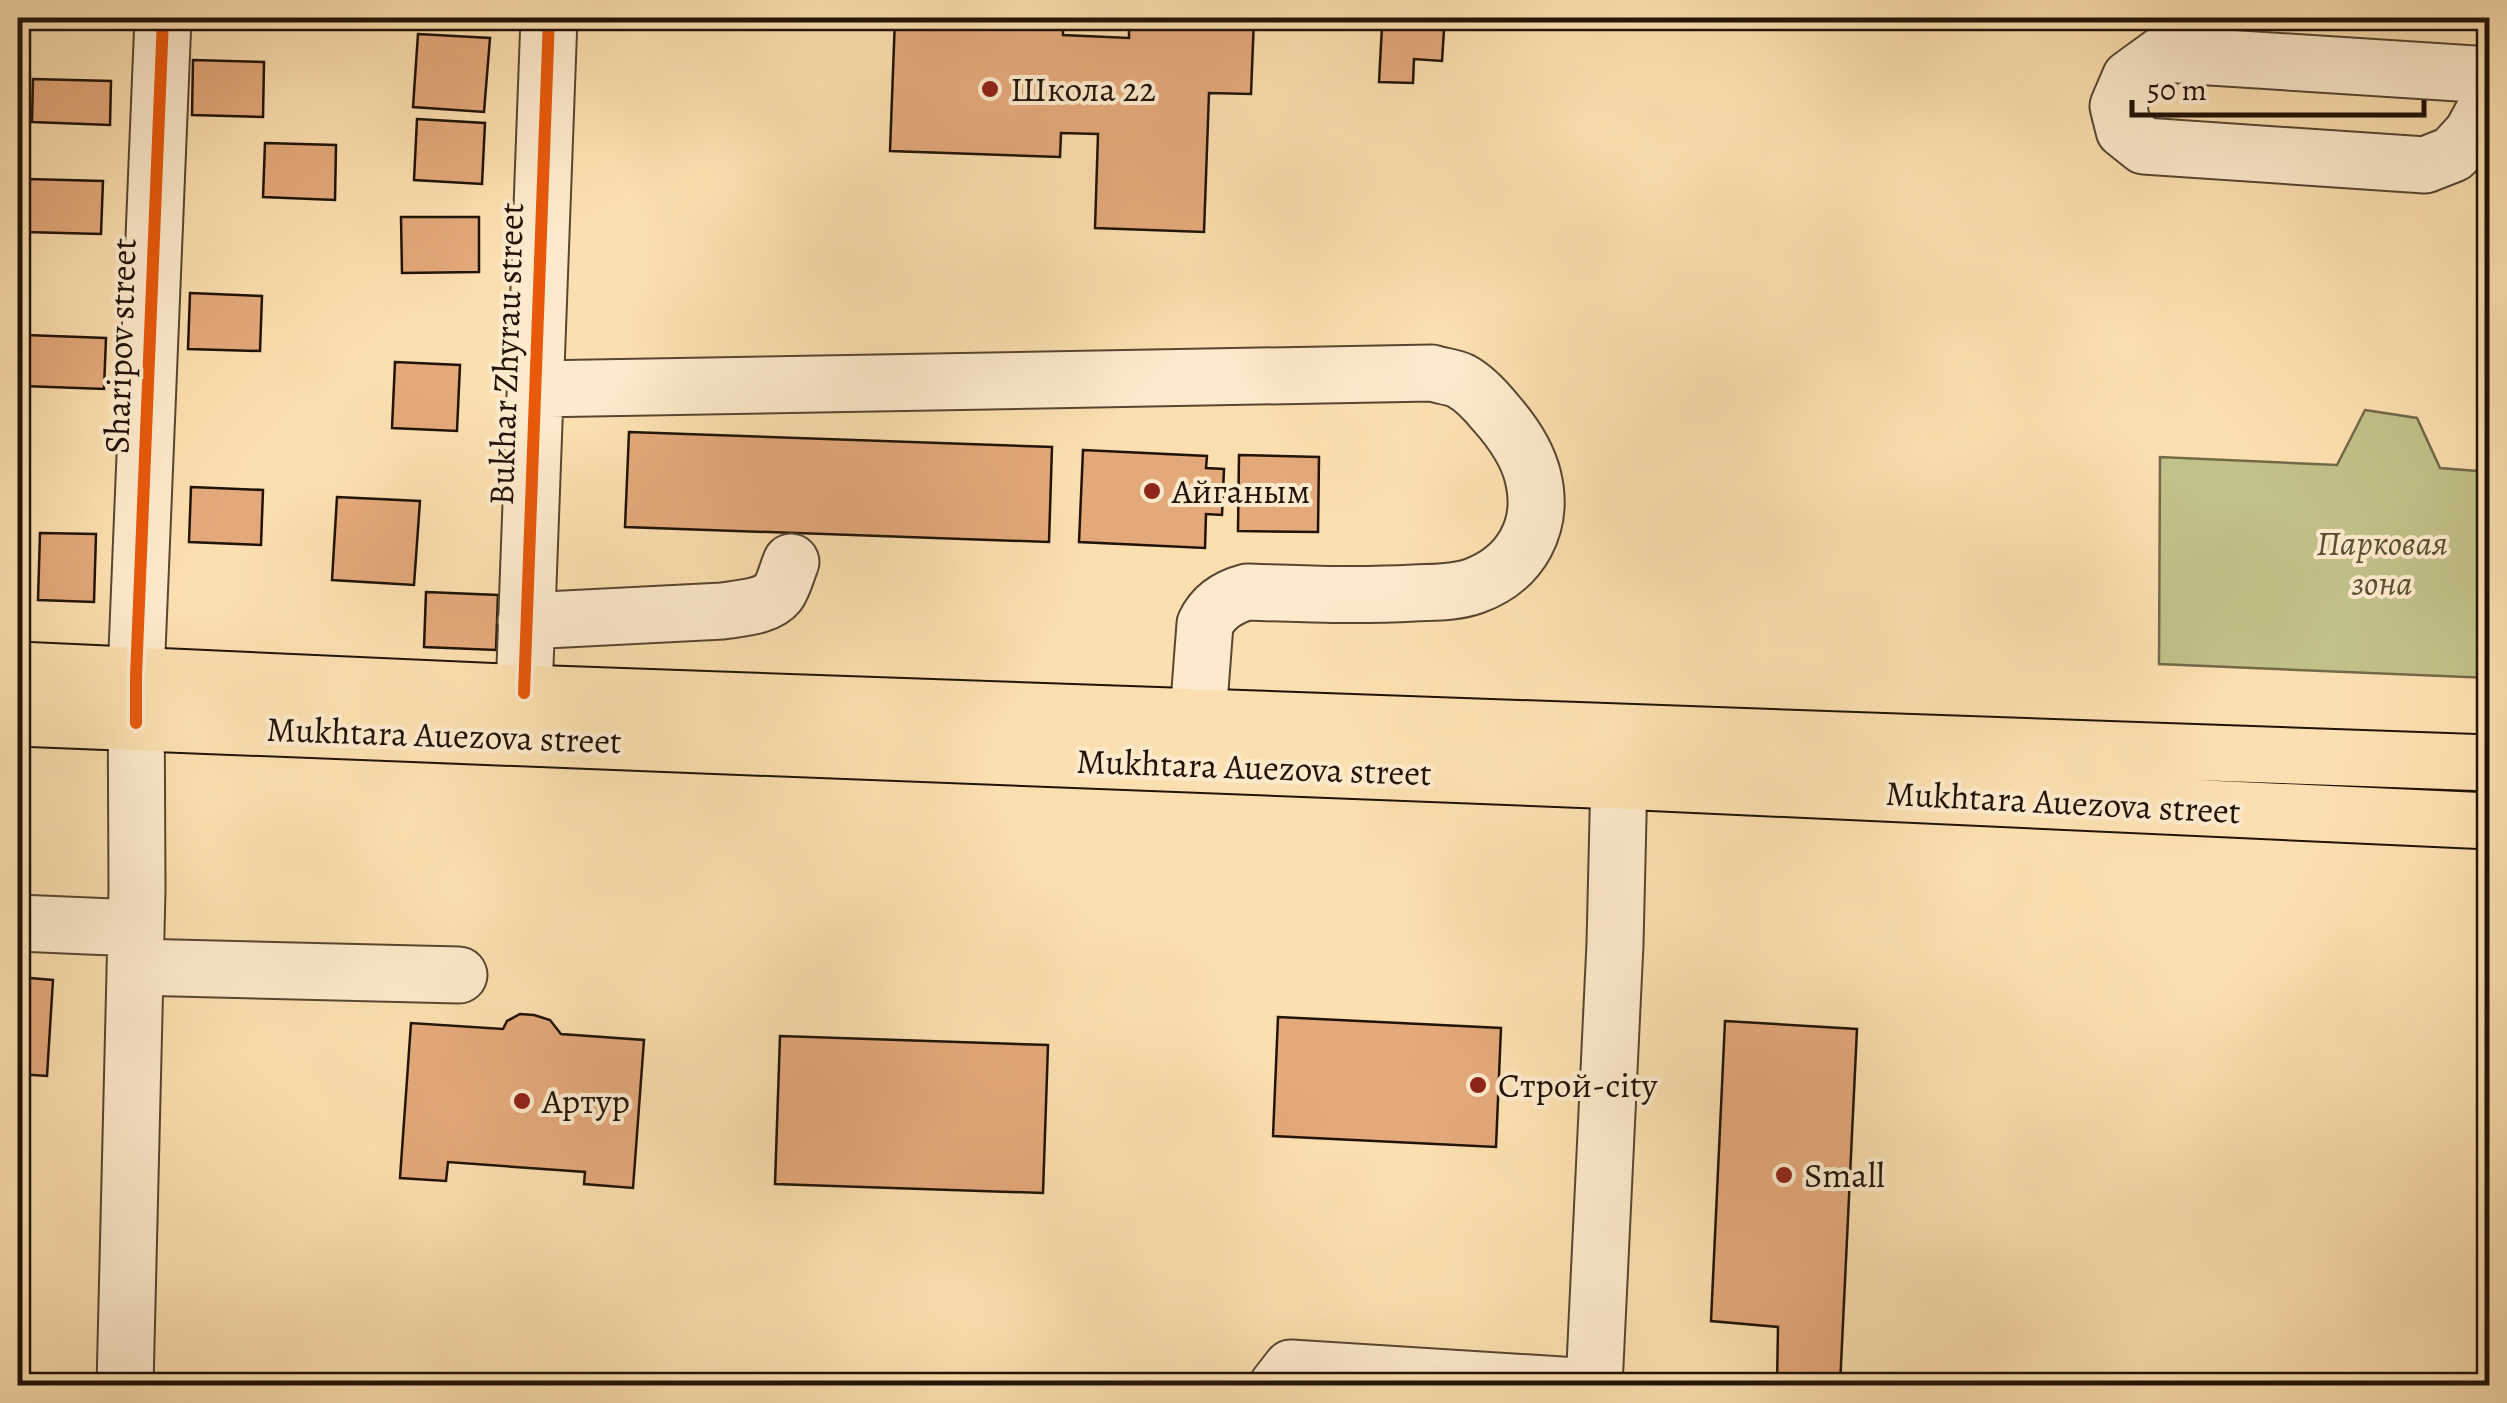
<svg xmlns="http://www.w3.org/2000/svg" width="2507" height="1403" font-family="Alegreya,serif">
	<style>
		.green { fill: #c2c189; stroke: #726a48; stroke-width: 2.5 }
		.building { fill: #e4a97b; stroke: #211306; stroke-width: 2.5 }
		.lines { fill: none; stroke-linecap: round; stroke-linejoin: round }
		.minor-casing { stroke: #584630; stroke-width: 59 }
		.major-casing { stroke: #211306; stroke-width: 59 }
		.minor { stroke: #fdeacc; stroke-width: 55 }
		.major { stroke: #fcdfb0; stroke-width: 55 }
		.cycleway-casing { stroke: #fdeacc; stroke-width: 19 }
		.cycleway { stroke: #e8590c; stroke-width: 12 }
		.poi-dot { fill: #8f2418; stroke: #fdeacc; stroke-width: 4 }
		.labels { text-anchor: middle; stroke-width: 8; stroke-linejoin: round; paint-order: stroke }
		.poi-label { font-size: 35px; fill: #211306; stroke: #fdeacc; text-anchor: start }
		.street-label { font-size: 35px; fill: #211306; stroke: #fdeacc }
		.park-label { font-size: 35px; font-style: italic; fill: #595034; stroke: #fdeacc }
	</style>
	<rect width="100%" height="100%" fill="#fcdfb0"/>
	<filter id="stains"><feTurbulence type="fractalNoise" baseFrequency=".002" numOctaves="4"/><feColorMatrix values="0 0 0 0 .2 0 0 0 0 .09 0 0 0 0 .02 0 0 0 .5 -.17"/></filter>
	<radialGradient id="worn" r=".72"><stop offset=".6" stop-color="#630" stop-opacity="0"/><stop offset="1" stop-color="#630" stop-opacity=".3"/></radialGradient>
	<!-- green -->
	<path class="green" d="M 2365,410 L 2417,418 L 2440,468 L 2489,472 L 2489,678 L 2159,664 L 2160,457 L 2337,465 Z"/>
	<!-- building -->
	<path class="building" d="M 895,18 L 1063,18 L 1063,35 L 1129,38 L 1129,18 L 1254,18 L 1251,94 L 1209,93 L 1204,232 L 1095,228 L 1098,134 L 1061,133 L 1060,157 L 890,151 Z
		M 1382,26 L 1444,30 L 1442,61 L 1414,59 L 1413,83 L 1379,82 Z
		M 418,34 L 490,38 L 484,112 L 413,107 Z
		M 193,60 L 264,62 L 263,117 L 192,115 Z
		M 33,79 L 111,81 L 110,125 L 32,122 Z
		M 417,119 L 485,123 L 482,184 L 414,180 Z
		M 265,143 L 336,145 L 335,200 L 263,197 Z
		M 27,179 L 103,181 L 101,234 L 25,232 Z
		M 401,217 L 479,217 L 479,272 L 402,273 Z
		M 190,293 L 262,296 L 260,351 L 188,349 Z
		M 26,335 L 106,338 L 104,389 L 24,386 Z
		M 395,362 L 460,365 L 457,431 L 392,428 Z
		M 629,432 L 1052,447 L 1049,542 L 625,527 Z
		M 1083,450 L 1207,456 L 1206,468 L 1224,469 L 1222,515 L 1206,514 L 1205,548 L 1079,542 Z
		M 1239,455 L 1319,457 L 1318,532 L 1238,531 Z
		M 191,487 L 263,490 L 261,545 L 189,542 Z
		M 337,497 L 420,501 L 414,585 L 332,580 Z
		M 40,533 L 96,534 L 94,602 L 38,600 Z
		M 426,592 L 498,595 L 496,650 L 424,647 Z
		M 18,977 L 53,980 L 47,1076 L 18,1074 Z
		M 520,1014 L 534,1015 L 550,1020 L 561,1034 L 644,1040 L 633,1188 L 584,1184 L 585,1172 L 448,1162 L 446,1181 L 400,1178 L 411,1023 L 503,1029 L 507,1021 Z
		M 1278,1017 L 1501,1028 L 1496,1147 L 1273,1136 Z
		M 1725,1021 L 1857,1029 L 1840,1386 L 1777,1386 L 1778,1327 L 1711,1321 Z
		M 780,1036 L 1048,1045 L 1043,1193 L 775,1184 Z"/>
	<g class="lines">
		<defs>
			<path id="minor" d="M 2490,75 L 2163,54 L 2130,78 L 2118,106 L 2124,130 L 2144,146 L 2425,165 L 2453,154 L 2472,133 L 2490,100
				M 535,389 L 1432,373 C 1441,376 1453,377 1461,381 C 1474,388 1486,401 1495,412 C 1511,430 1527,452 1533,477 C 1545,526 1521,569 1474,586 C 1455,593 1434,592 1414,593 C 1358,596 1303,594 1247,592 C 1228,597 1213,607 1205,624 L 1198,716
				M 526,621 L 723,611 C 740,608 767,607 778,593 C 784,585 787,571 791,562
				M 524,693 L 549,18
				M 18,923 L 136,928
				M 135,967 L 459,975
				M 125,1386 L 137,890 L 136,676 L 163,18
				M 1277,1386 L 1291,1368 L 1577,1386
				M 1594,1386 L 1615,944 L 1620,734"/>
			<path id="major" d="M 18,670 L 524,693 L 2490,763
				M 18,718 L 1619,781 L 2490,821"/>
		</defs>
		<!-- minor casing -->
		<use href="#minor" class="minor-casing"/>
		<!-- major casing -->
		<use href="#major" class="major-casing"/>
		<!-- minor -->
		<use href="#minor" class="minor"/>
		<!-- major -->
		<use href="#major" class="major"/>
		<defs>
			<path id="cycleway" d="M 524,693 L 549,18
				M 136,723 L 136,676 L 163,18"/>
		</defs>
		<!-- cycleway casing -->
		<use href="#cycleway" class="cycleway-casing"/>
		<!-- cycleway -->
		<use href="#cycleway" class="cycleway"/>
	</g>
	<!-- markers -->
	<g class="poi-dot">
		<circle cx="990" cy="89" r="10"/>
		<circle cx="1152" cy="491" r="10"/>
		<circle cx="1478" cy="1085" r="10"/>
		<circle cx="522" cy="1101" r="10"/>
		<circle cx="1784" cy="1175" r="10"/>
	</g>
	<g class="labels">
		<!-- poi labels -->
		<g class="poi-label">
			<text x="1010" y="101">Школа 22</text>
			<text x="1172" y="503">Айганым</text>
			<text x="1498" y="1097">Строй-city</text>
			<text x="542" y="1113">Артур</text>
			<text x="1804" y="1187">Small</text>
		</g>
		<!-- street labels -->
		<g class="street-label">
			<text transform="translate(120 346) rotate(-88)" y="12">Sharipov street</text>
			<text transform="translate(506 354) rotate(-88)" y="12">Bukhar Zhyrau street</text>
			<text transform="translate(444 735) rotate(2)" y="12">Mukhtara Auezova street</text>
			<text transform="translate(1254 767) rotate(2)" y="12">Mukhtara Auezova street</text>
			<text transform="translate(2063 802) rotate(3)" y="12">Mukhtara Auezova street</text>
		</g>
		<!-- park labels -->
		<g class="park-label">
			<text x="2382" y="555">Парковая<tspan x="2382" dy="40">зона</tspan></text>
		</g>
	</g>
	<!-- margin -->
	<rect width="2507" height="1403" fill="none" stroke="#fcdfb0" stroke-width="60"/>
	<rect x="20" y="20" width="2467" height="1363" fill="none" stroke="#211306" stroke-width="5"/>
	<rect x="30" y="30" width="2447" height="1343" fill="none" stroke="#211306" stroke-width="2.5"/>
	<!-- scale -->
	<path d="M2132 100v15h292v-15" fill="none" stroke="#211306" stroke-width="5"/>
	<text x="2147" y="100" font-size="30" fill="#211306" stroke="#fdeacc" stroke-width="8" paint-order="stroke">50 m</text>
	<rect width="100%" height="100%" filter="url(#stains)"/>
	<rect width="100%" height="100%" fill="url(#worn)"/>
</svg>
